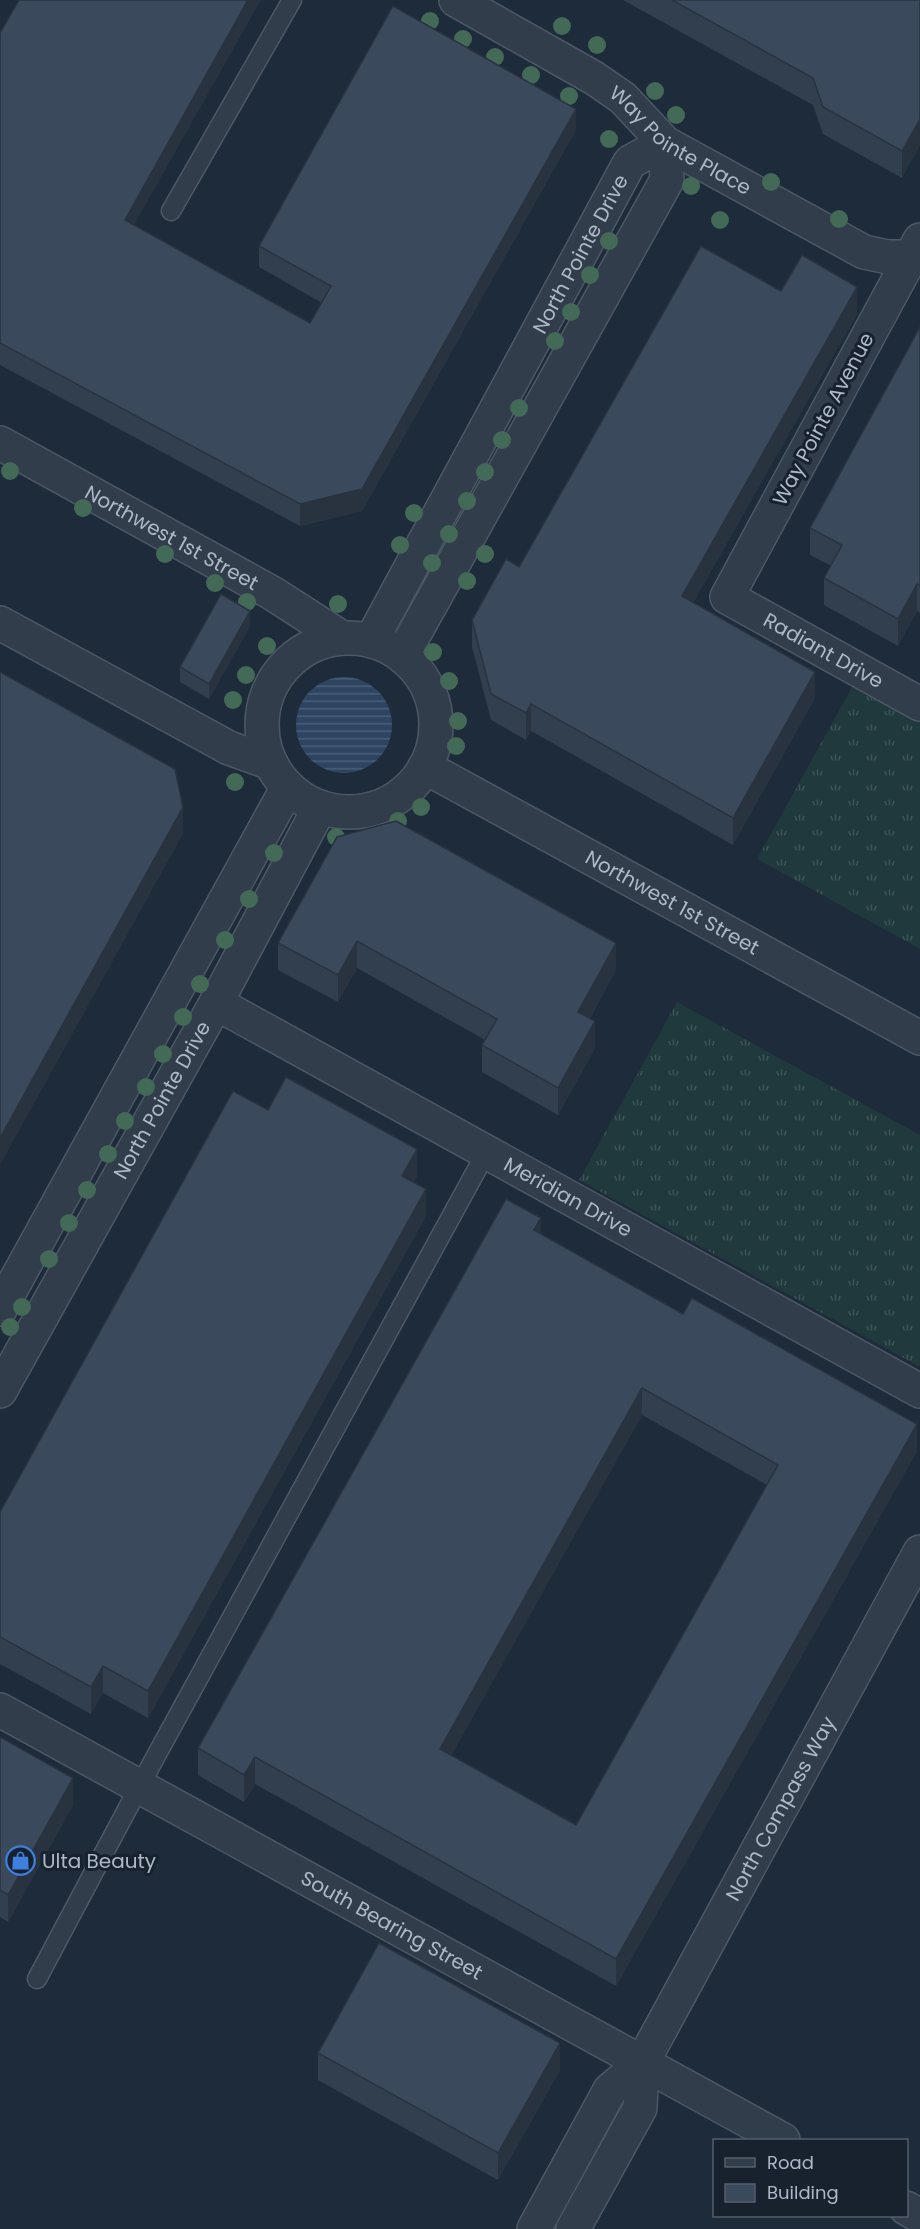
<svg xmlns="http://www.w3.org/2000/svg" width="920" height="2229" font-family="Poppins,sans-serif">
	<style>
		.grass { fill: url(#grass-tufts) }
		.water { fill: url(#water-rules) }
		.lines { fill: none; stroke-linecap: round; stroke-linejoin: round }
		.service-casing { stroke: #4d5866; stroke-width: 21 }
		.minor-casing { stroke: #4d5866; stroke-width: 36 }
		.service { stroke: #323d4b; stroke-width: 18 }
		.minor { stroke: #323d4b; stroke-width: 33 }
		.tree { fill: #436957 }
		.wall { fill: #323f4e; fill-rule: evenodd }
		.shaded-wall { fill: #293340 }
		.building { fill: #3a495b; stroke: #293340; stroke-width: 1.5; fill-rule: evenodd }
		.labels { text-anchor: middle; stroke-width: 6; stroke-linejoin: round; paint-order: stroke }
		.street-label { font-size: 20px; fill: #adb8c8; stroke: #18222f }
		.poi-label { font-size: 20px; fill: #adb8c8; stroke: #18222f; text-anchor: start }
	</style>
	<defs>
		<pattern id="grass-tufts" width="24" height="20" patternUnits="userSpaceOnUse" patternTransform="scale(1.5)"><rect width="24" height="20" fill="#20393c"/><path d="M3 7l-1-3M5 7V3M7 7l1-3M15 17l-1-3M17 17v-4M19 17l1-3" fill="none" stroke="#3e5457"/></pattern>
		<pattern id="water-rules" width="6" height="5" patternUnits="userSpaceOnUse" patternTransform="scale(1.5)"><rect width="6" height="5" fill="#2e4562"/><path d="M0 2.5h6" fill="none" stroke="#4a5e77"/></pattern>
	</defs>
	<rect width="100%" height="100%" fill="#1e2b3b"/>
	<!-- grass -->
	<path class="grass" d="M 856,680 L 920,716 L 920,949 L 757,859 Z
		M 677,1002 L 920,1135 L 920,1367 L 579,1180 Z"/>
	<!-- water -->
	<path class="water" d="M296 725a48 48 0 1 1 96 0a48 48 0 1 1-96 0Z"/>
	<g class="lines">
		<defs>
			<path id="service" d="M 171,211 L 292,0
				M 37,1979 L 139,1787 L 487,1151"/>
			<g id="minor">
				<path id="s1" d="M 456,0 L 594,78 L 623,98 L 665,143 L 864,252 L 888,257 L 911,257"/>
				<path id="s2" d="M 920,240 L 727,597 L 920,704"/>
				<path id="s3" d="M 0,443 L 272,593 L 342,638"/>
				<path d="M 0,623 L 229,748 L 271,763"/>
				<circle cx="349" cy="725" r="87"/>
				<path id="s4" d="M 371,641 L 630,162 L 665,143"/>
				<path d="M 402,656 L 667,180 L 665,143"/>
				<path id="s5" d="M 425,767 L 920,1038"/>
				<path id="s6" d="M 216,1003 L 920,1391"/>
				<path d="M 0,1309 L 288,787"/>
				<path id="s7" d="M 0,1391 L 216,1003 L 320,807"/>
				<path id="s8" d="M 0,1710 L 783,2140"/>
				<path d="M 906,2208 L 920,2216"/>
				<path id="s9" d="M 534,2229 L 610,2090 L 642,2063 L 920,1552"/>
				<path d="M 573,2229 L 640,2108 L 642,2063"/>
			</g>
		</defs>
		<!-- service casing -->
		<use href="#service" class="service-casing"/>
		<!-- minor casing -->
		<use href="#minor" class="minor-casing"/>
		<!-- service -->
		<use href="#service" class="service"/>
		<!-- minor -->
		<use href="#minor" class="minor"/>
	</g>
	<!-- trees -->
	<g class="tree">
		<circle cx="430" cy="21" r="9"/>
		<circle cx="562" cy="26" r="9"/>
		<circle cx="463" cy="39" r="9"/>
		<circle cx="597" cy="45" r="9"/>
		<circle cx="495" cy="57" r="9"/>
		<circle cx="531" cy="75" r="9"/>
		<circle cx="655" cy="91" r="9"/>
		<circle cx="569" cy="96" r="9"/>
		<circle cx="676" cy="115" r="9"/>
		<circle cx="609" cy="139" r="9"/>
		<circle cx="771" cy="182" r="9"/>
		<circle cx="691" cy="186" r="9"/>
		<circle cx="839" cy="219" r="9"/>
		<circle cx="720" cy="220" r="9"/>
		<circle cx="609" cy="241" r="9"/>
		<circle cx="590" cy="275" r="9"/>
		<circle cx="571" cy="312" r="9"/>
		<circle cx="555" cy="341" r="9"/>
		<circle cx="519" cy="408" r="9"/>
		<circle cx="502" cy="440" r="9"/>
		<circle cx="10" cy="471" r="9"/>
		<circle cx="485" cy="472" r="9"/>
		<circle cx="467" cy="501" r="9"/>
		<circle cx="83" cy="508" r="9"/>
		<circle cx="414" cy="513" r="9"/>
		<circle cx="449" cy="534" r="9"/>
		<circle cx="400" cy="545" r="9"/>
		<circle cx="165" cy="554" r="9"/>
		<circle cx="485" cy="554" r="9"/>
		<circle cx="432" cy="563" r="9"/>
		<circle cx="467" cy="581" r="9"/>
		<circle cx="215" cy="583" r="9"/>
		<circle cx="247" cy="602" r="9"/>
		<circle cx="338" cy="604" r="9"/>
		<circle cx="267" cy="646" r="9"/>
		<circle cx="433" cy="652" r="9"/>
		<circle cx="246" cy="675" r="9"/>
		<circle cx="449" cy="681" r="9"/>
		<circle cx="233" cy="700" r="9"/>
		<circle cx="458" cy="721" r="9"/>
		<circle cx="456" cy="746" r="9"/>
		<circle cx="235" cy="782" r="9"/>
		<circle cx="421" cy="807" r="9"/>
		<circle cx="398" cy="821" r="9"/>
		<circle cx="336" cy="837" r="9"/>
		<circle cx="274" cy="853" r="9"/>
		<circle cx="249" cy="899" r="9"/>
		<circle cx="225" cy="940" r="9"/>
		<circle cx="200" cy="984" r="9"/>
		<circle cx="183" cy="1017" r="9"/>
		<circle cx="163" cy="1054" r="9"/>
		<circle cx="146" cy="1087" r="9"/>
		<circle cx="125" cy="1121" r="9"/>
		<circle cx="108" cy="1154" r="9"/>
		<circle cx="87" cy="1190" r="9"/>
		<circle cx="69" cy="1223" r="9"/>
		<circle cx="49" cy="1259" r="9"/>
		<circle cx="22" cy="1307" r="9"/>
		<circle cx="10" cy="1327" r="9"/>
	</g>
	<!-- wall -->
	<path class="wall" d="M 623,0 L 920,0 L 902,178 L 823,134 L 813,105 Z
		M 0,33 L 134,225 L 310,323 L 322,303 L 259,267 L 259,246 L 576,130 L 362,511 L 300,526 L 0,365 Z
		M 781,291 L 857,314 L 693,602 L 815,698 L 733,845 L 531,731 L 526,740 L 491,720 L 472,647 L 472,620 L 519,567 Z
		M 920,327 L 920,613 L 917,611 L 898,646 L 824,605 L 824,578 L 831,566 L 810,555 L 810,528 Z
		M 250,626 L 209,699 L 180,682 L 180,667 Z
		M 337,837 L 616,970 L 590,1018 L 595,1048 L 558,1115 L 482,1072 L 482,1045 L 485,1040 L 357,968 L 338,1002 L 278,970 L 278,943 Z
		M 268,1110 L 417,1176 L 413,1182 L 426,1216 L 148,1718 L 103,1693 L 91,1714 L 0,1664 L 0,1512 Z
		M 541,1234 L 917,1451 L 616,1986 L 255,1784 L 244,1802 L 198,1775 L 198,1748 ZM 642,1415 L 767,1485 L 576,1825 L 451,1755 Z
		M 0,1737 L 73,1805 L 8,1922 L 0,1917 Z
		M 318,2053 L 560,2070 L 498,2180 L 318,2080 Z"/>
	<!-- shaded-wall -->
	<path class="shaded-wall" d="M 248,0 L 261,0 L 125,241 L 125,220 Z
		M 576,109 L 576,130 L 362,511 L 300,526 L 300,504 Z
		M 920,119 L 920,146 L 902,178 L 902,151 Z
		M 857,287 L 857,314 L 682,623 L 682,596 Z
		M 917,584 L 917,611 L 898,646 L 898,619 Z
		M 250,611 L 250,626 L 209,699 L 209,684 Z
		M 815,672 L 815,698 L 733,845 L 733,818 Z
		M 531,704 L 531,731 L 526,740 L 526,713 Z
		M 183,807 L 183,834 L 0,1165 L 0,1138 Z
		M 357,941 L 357,968 L 338,1002 L 338,975 Z
		M 616,943 L 616,970 L 578,1039 L 578,1012 Z
		M 595,1021 L 595,1048 L 558,1115 L 558,1088 Z
		M 417,1149 L 417,1176 L 402,1203 L 402,1176 Z
		M 426,1189 L 426,1216 L 148,1718 L 148,1691 Z
		M 541,1218 L 541,1245 L 534,1230 Z
		M 642,1388 L 642,1415 L 440,1776 L 440,1749 Z
		M 917,1424 L 917,1451 L 616,1986 L 616,1959 Z
		M 103,1666 L 103,1693 L 91,1714 L 91,1687 Z
		M 255,1757 L 255,1784 L 244,1802 L 244,1775 Z
		M 73,1778 L 73,1805 L 8,1922 L 8,1895 Z
		M 560,2043 L 560,2070 L 498,2180 L 498,2153 Z"/>
	<!-- building -->
	<path class="building" d="M 19,0 L 248,0 L 125,220 L 310,323 L 331,286 L 259,246 L 393,6 L 576,109 L 362,489 L 300,504 L 0,343 L 0,33 Z
		M 672,0 L 920,0 L 920,119 L 902,151 L 823,107 L 813,78 Z
		M 701,246 L 781,291 L 802,255 L 857,287 L 682,596 L 815,672 L 733,818 L 531,704 L 526,713 L 491,694 L 472,620 L 506,559 L 519,567 Z
		M 920,327 L 920,586 L 917,584 L 898,619 L 824,578 L 842,545 L 810,528 Z
		M 221,594 L 250,611 L 209,684 L 180,667 Z
		M 0,672 L 175,769 L 183,807 L 0,1138 Z
		M 396,821 L 616,943 L 578,1012 L 595,1021 L 558,1088 L 482,1045 L 497,1019 L 357,941 L 338,975 L 278,943 L 337,837 Z
		M 286,1077 L 417,1149 L 402,1176 L 426,1189 L 148,1691 L 103,1666 L 91,1687 L 0,1637 L 0,1512 L 233,1091 L 268,1110 Z
		M 506,1199 L 541,1218 L 534,1230 L 683,1314 L 692,1298 L 917,1424 L 616,1959 L 255,1757 L 244,1775 L 198,1748 ZM 642,1388 L 778,1465 L 576,1825 L 440,1749 Z
		M 0,1737 L 73,1778 L 8,1895 L 0,1890 Z
		M 379,1943 L 560,2043 L 498,2153 L 318,2053 Z"/>
	<!-- icons -->
	<defs>
		<symbol id="shop-ring" viewBox="-11 -11 22 22"><circle r="9.5" fill="#18222f" stroke="#3f7fe0" stroke-width="1.5"/><path d="M-5-2.5h2.3a2.7 3.5 0 0 1 5.4 0H5L5.5 6h-11ZM-1.5-2.5h3a1.5 2.3 0 0 0-3 0Z" fill="#3f7fe0"/></symbol>
	</defs>
	<g fill-rule="evenodd">
		<use href="#shop-ring" x="4" y="1844" width="33" height="33"/>
	</g>
	<g class="labels">
		<!-- street labels -->
		<g class="street-label">
			<text dy="7" stroke="none"><textPath href="#s1" startOffset="266">Way Pointe Place</textPath></text>
			<text dy="7" stroke="none"><textPath href="#s4" startOffset="440">North Pointe Drive</textPath></text>
			<text transform="translate(823 419) rotate(-62)" y="7">Way Pointe Avenue</text>
			<text dy="7" stroke="none"><textPath href="#s3" startOffset="196">Northwest 1st Street</textPath></text>
			<text dy="7" stroke="none"><textPath href="#s2" startOffset="516">Radiant Drive</textPath></text>
			<text dy="7" stroke="none"><textPath href="#s5" startOffset="282">Northwest 1st Street</textPath></text>
			<text dy="7" stroke="none"><textPath href="#s7" startOffset="333">North Pointe Drive</textPath></text>
			<text dy="7" stroke="none"><textPath href="#s6" startOffset="402">Meridian Drive</textPath></text>
			<text dy="7" stroke="none"><textPath href="#s9" startOffset="490">North Compass Way</textPath></text>
			<text dy="7" stroke="none"><textPath href="#s8" startOffset="447">South Bearing Street</textPath></text>
		</g>
		<!-- poi labels -->
		<g class="poi-label">
			<text x="42" y="1868">Ulta Beauty</text>
		</g>
	</g>
	<!-- legend -->
	<rect x="713" y="2139" width="195" height="78" fill="#18222f" stroke="#545e6c" stroke-width="1.5"/>
	<rect x="725" y="2158" width="30" height="9" fill="#323d4b" stroke="#545e6c" stroke-width="1.5"/>
	<text x="767" y="2169" font-size="18" fill="#adb8c8">Road</text>
	<rect x="725" y="2184" width="30" height="18" fill="#3a495b" stroke="#545e6c" stroke-width="1.5"/>
	<text x="767" y="2199" font-size="18" fill="#adb8c8">Building</text>
</svg>
